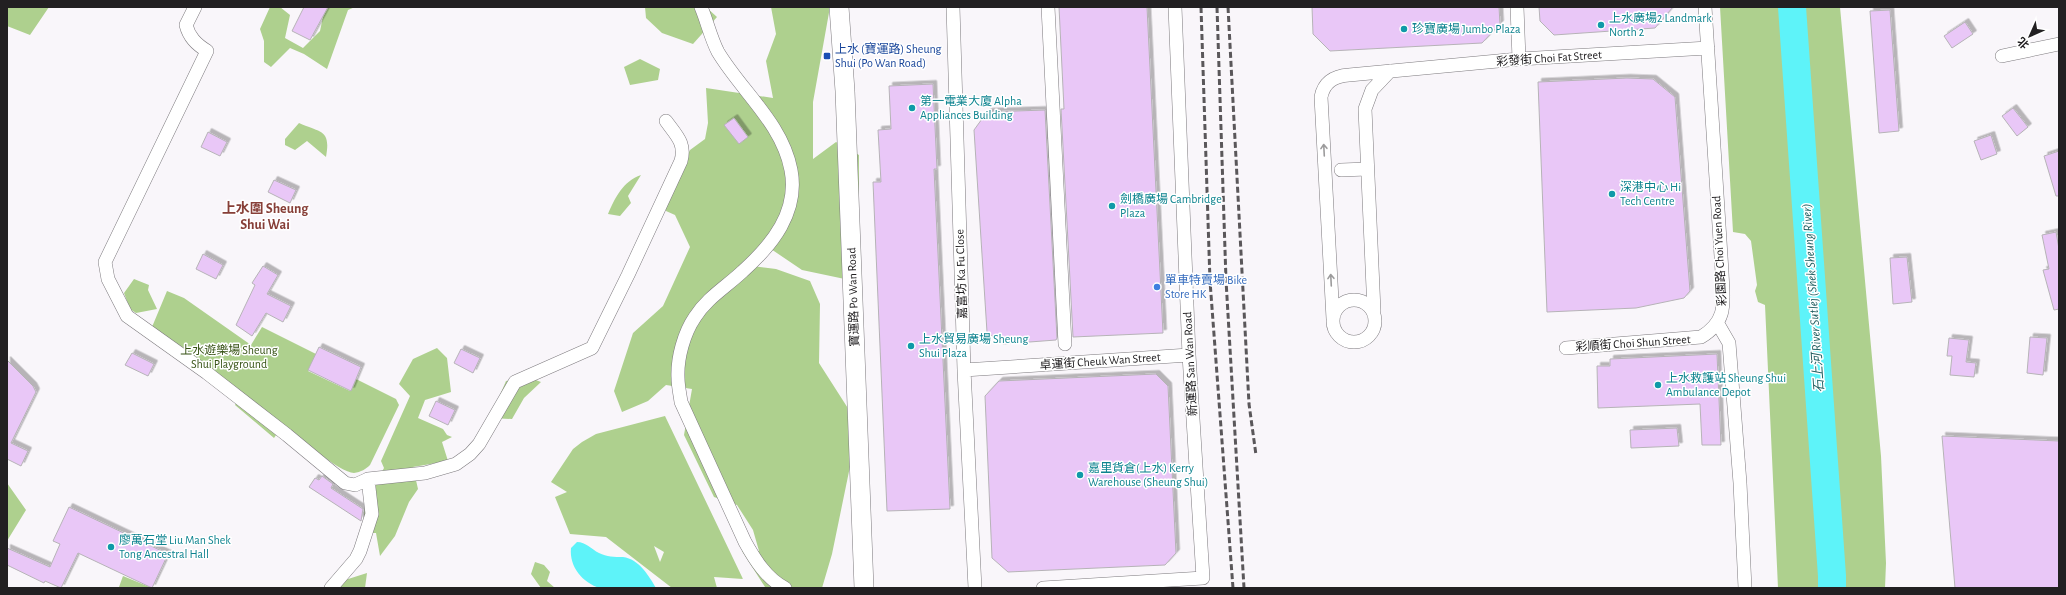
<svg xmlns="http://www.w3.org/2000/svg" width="2066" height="595" font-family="'Alegreya Sans','Noto Sans SC',sans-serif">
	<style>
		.green { fill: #aed08e; fill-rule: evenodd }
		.water { fill: #5ef3f9 }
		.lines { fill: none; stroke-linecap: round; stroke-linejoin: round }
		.river { stroke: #5ef3f9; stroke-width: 28 }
		.building { fill: #e9c7f7; stroke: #b6b3b7; filter: url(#shadow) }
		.street-casing { stroke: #7d7a7e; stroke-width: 14 }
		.secondary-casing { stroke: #7d7a7e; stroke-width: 20 }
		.street { stroke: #fff; stroke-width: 13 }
		.secondary { stroke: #fff; stroke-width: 19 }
		.rail { stroke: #5a575a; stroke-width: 3; stroke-dasharray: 6 3; stroke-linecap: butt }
		.oneway { stroke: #9c9b9c }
		.culture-dot { fill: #0f9aa8; stroke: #fff; stroke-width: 1.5 }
		.transit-dot { fill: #1a4fb4; stroke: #fff; stroke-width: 1.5 }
		.shop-dot { fill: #3f7fe0; stroke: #fff; stroke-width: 1.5 }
		.labels { text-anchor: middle; stroke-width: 3; stroke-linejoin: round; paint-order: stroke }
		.culture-label { font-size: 12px; fill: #0d838f; stroke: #fff; text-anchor: start }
		.transit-label { font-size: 12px; fill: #164399; stroke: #fff; text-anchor: start }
		.street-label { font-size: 12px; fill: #222022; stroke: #fff }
		.shop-label { font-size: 12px; fill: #366cbe; stroke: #fff; text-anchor: start }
		.park-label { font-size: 12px; fill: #365214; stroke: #fff }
		.water-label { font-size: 13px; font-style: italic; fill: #246163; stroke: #fff }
		.quarter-label { font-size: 14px; font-weight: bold; fill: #873f38; stroke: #fff }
	</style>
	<defs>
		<filter id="shadow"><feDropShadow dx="3.5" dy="-3.5" stdDeviation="0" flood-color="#0004"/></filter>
	</defs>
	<rect width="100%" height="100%" fill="#f9f6fa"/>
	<!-- green -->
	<path class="green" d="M 7,7 L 49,7 L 30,35 L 7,26 Z
		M 270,7 L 280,7 L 290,15 L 285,38 L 303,48 L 320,31 L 325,7 L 355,7 L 348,10 L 327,69 L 304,54 L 290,48 L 271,67 L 264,62 L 264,41 L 260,29 Z
		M 645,7 L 706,7 L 717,17 L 693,44 L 662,33 L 646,18 Z
		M 771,7 L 830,7 L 813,102 L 813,159 L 836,142 L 859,155 L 859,282 L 802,270 L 768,247 L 744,265 L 776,269 L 810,281 L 820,304 L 819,363 L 851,413 L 853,452 L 832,554 L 822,588 L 765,587 L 742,551 L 759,551 L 753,530 L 737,505 L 714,497 L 684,435 L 692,389 L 666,385 L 648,401 L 622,412 L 614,391 L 633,333 L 663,306 L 690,247 L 675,215 L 666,211 L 665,203 L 690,150 L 705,139 L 708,123 L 706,88 L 773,98 L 766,61 L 776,34 Z
		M 1720,7 L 1840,7 L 1881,456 L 1886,563 L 1885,588 L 1778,588 L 1765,305 L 1758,302 L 1755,291 L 1757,285 L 1751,241 L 1745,234 L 1733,232 Z
		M 640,59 L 660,69 L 658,80 L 630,85 L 624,67 Z
		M 299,123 C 321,133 331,129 326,157 L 307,141 L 295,150 L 285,145 L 285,139 Z
		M 641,175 L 628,196 L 631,203 L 620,216 L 608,214 C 615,198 623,181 641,175 Z
		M 134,279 L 149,285 L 148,290 L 157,309 L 136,313 L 130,309 L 124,293 Z
		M 167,291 L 184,298 L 251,345 L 262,327 L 316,354 L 308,371 L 350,391 L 356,379 L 396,399 L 399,405 L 370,465 C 366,469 361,472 354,473 C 340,473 296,435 283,425 L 274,438 L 235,405 L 241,393 L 152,327 Z
		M 437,348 L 447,358 L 451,392 L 425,400 L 418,418 L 443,429 L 447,435 L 452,437 L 442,442 L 448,461 L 413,467 L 418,489 L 409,502 L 395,536 L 380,556 L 376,533 L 363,533 L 365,503 L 384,468 L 381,461 L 410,396 L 399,384 L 413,359 Z
		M 528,377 L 541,382 L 524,398 L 512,419 L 490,418 L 506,381 Z
		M 665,416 L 743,579 L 714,577 L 717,588 L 672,588 L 606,537 L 570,534 L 555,497 L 567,492 L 551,482 L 573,449 L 582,442 L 596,434 ZM 654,546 L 664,552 L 660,562 Z
		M 7,483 L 26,510 L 7,541 Z
		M 535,562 L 544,565 L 550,572 L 547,581 L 555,588 L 541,588 L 531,574 Z
		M 367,573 L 365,588 L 339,588 L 345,580 Z
		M 123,576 L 152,588 L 121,588 L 119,587 Z"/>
	<!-- water -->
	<path class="water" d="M 577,542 C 586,542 591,549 599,553 C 607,557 614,557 623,557 C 639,559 649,576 656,588 C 643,588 612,591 600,588 C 583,583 569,567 571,548 Z"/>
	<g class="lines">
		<!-- river -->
		<path class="river" d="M 1792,7 L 1832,576 L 1832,588"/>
	</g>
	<!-- building -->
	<path class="building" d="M 304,7 L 328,7 L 310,40 L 292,31 Z
		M 1059,7 L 1147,7 L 1163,333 L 1073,337 L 1061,109 L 1064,109 Z
		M 1312,7 L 1499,7 L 1500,24 L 1482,43 L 1330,51 L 1313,34 Z
		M 1539,7 L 1673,7 L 1655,28 L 1554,35 L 1540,21 Z
		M 1890,10 L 1899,131 L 1879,133 L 1870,11 Z
		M 1965,22 L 1973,34 L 1952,48 L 1944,36 Z
		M 1627,78 L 1653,79 L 1675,97 L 1690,291 L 1684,298 L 1636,308 L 1547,312 L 1538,82 Z
		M 933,84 L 937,169 L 934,169 L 950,509 L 887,511 L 873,182 L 881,182 L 878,130 L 891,129 L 889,86 Z
		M 2013,108 L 2028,127 L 2017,136 L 2002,116 Z
		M 1045,110 L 1057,338 L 1056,340 L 1003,344 L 987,332 L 974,130 L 987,112 Z
		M 734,118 L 748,137 L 739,144 L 724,125 Z
		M 208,132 L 227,142 L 220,156 L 201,147 Z
		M 1991,135 L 1997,154 L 1981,160 L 1974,141 Z
		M 2059,151 L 2059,196 L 2056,196 L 2044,156 Z
		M 274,180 L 296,190 L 290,203 L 268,192 Z
		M 2056,232 L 2059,249 L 2059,309 L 2054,310 L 2043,270 L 2049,269 L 2042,235 Z
		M 203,254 L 223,265 L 216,279 L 196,269 Z
		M 1907,257 L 1912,302 L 1893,304 L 1890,258 Z
		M 263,266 L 278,275 L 267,294 L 291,306 L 283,322 L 266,313 L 252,336 L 236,325 L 255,285 L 252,283 Z
		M 2030,337 L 2047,338 L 2043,375 L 2027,373 Z
		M 1949,338 L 1969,340 L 1966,362 L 1976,363 L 1974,377 L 1950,375 L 1952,356 L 1947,356 Z
		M 319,347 L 361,367 L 351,391 L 308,370 Z
		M 461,349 L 480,358 L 473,373 L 454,363 Z
		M 132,353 L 154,364 L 148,376 L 125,365 Z
		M 1717,354 L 1721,445 L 1702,445 L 1700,404 L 1598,408 L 1597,366 L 1610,366 L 1610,359 Z
		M 7,360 L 33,386 L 36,392 L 11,443 L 28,451 L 21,466 L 7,459 Z
		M 1156,374 L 1168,386 L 1176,553 L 1165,565 L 1008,572 L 992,558 L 985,396 L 999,381 Z
		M 436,401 L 455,410 L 448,425 L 429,416 Z
		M 1677,428 L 1679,446 L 1631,448 L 1630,430 Z
		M 1942,436 L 2059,441 L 2059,588 L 1955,588 Z
		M 322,476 L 333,484 L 331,488 L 363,509 L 361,521 L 309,487 L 315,478 L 319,480 Z
		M 69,507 L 168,554 L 152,588 L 78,553 L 61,588 L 45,581 L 44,583 L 7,565 L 7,548 L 50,567 L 60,544 L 53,541 Z"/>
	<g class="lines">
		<defs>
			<path id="street" d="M 195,7 L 186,25 C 189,37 196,44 207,51 L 105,262 L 108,279 L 127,316 L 207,373 L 287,435 L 345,483 L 355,485 L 368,479
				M 701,7 C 707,21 711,39 718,52 C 742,92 782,123 791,170 C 799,212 772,245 743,271 C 726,287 707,298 695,317 C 684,333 677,358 678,378 C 678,386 680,394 681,402 L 745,542 C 755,560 767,579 785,588
				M 953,7 L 964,370 L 975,588
				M 1048,7 L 1065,344
				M 1517,7 L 1519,59
				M 2002,56 L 2059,44
				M 1341,170 L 1367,169
				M1333 321a21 21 0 1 1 42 0a21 21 0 1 1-42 0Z
				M 1374,311 L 1365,109 L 1372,90 L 1390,71
				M 1333,319 L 1321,97 C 1324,82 1334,76 1349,75 L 1519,59 L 1708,48
				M 1718,324 L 1729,343 L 1740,483 L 1745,588
				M 1566,348 L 1701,337 C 1729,320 1723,301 1722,272 L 1705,7
				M 964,370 L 1189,355
				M 331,588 L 356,559 L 360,551 L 372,514 L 368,479 L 425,473 L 456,464 L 470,454 L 479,444 L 515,382 L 592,348 L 628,275 L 681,161 C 686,143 676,135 666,121
				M 1043,588 L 1203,578 L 1189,355 L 1175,7"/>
			<path id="secondary" d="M 839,7 L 845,91 L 864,588"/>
		</defs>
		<!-- street casing -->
		<use href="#street" class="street-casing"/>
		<!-- secondary casing -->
		<use href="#secondary" class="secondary-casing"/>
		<!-- street -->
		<use href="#street" class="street"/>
		<!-- secondary -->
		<use href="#secondary" class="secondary"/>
		<!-- rail -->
		<path class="rail" d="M 1201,7 L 1210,281 L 1233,588
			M 1217,7 L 1226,280 L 1244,588
			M 1228,7 L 1249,404 L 1256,455"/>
	</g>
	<!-- one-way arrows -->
	<defs><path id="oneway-shaft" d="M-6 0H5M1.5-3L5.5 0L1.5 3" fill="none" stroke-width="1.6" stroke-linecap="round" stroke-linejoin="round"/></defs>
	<g class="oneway">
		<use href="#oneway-shaft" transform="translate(1324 150) rotate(-93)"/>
		<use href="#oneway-shaft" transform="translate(1331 280) rotate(-93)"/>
	</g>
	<!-- markers -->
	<g class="culture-dot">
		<circle cx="1601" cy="25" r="4"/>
		<circle cx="1404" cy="29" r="4"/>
		<circle cx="912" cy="108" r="4"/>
		<circle cx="1612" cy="194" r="4"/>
		<circle cx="1112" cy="206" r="4"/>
		<circle cx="911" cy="346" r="4"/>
		<circle cx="1658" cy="385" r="4"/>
		<circle cx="1080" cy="475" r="4"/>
		<circle cx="111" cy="547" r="4"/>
	</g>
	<rect class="transit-dot" x="823" y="52" width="8" height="8" rx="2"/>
	<circle class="shop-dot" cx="1157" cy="287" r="4"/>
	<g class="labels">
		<!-- culture labels -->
		<g class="culture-label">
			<text x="1609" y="22">上水廣場2 Landmark<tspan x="1609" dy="14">North 2</tspan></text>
			<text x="1412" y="33">珍寶廣場 Jumbo Plaza</text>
			<text x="920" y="105">第一電業大廈 Alpha<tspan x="920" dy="14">Appliances Building</tspan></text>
			<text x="1620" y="191">深港中心 Hi<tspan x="1620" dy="14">Tech Centre</tspan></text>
			<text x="1120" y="203">劍橋廣場 Cambridge<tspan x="1120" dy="14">Plaza</tspan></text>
			<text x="919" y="343">上水貿易廣場 Sheung<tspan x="919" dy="14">Shui Plaza</tspan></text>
			<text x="1666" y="382">上水救護站 Sheung Shui<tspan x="1666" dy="14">Ambulance Depot</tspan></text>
			<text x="1088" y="472">嘉里貨倉(上水) Kerry<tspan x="1088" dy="14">Warehouse (Sheung Shui)</tspan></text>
			<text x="119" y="544">廖萬石堂 Liu Man Shek<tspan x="119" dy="14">Tong Ancestral Hall</tspan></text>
		</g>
		<!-- transit labels -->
		<g class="transit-label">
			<text x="835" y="53">上水 (寶運路) Sheung<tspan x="835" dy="14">Shui (Po Wan Road)</tspan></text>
		</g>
		<!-- street labels -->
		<g class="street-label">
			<text transform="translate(1549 58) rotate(-4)" y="4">彩發街 Choi Fat Street</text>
			<text transform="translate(1719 251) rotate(-93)" y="4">彩園路 Choi Yuen Road</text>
			<text transform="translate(961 274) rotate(-92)" y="4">嘉富坊 Ka Fu Close</text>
			<text transform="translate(853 297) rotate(-92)" y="4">寶運路 Po Wan Road</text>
			<text transform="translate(1633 343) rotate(-4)" y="4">彩順街 Choi Shun Street</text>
			<text transform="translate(1100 361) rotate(-4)" y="4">卓運街 Cheuk Wan Street</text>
			<text transform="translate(1190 364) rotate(-93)" y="4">新運路 San Wan Road</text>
		</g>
		<!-- shop labels -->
		<g class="shop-label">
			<text x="1165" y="284">單車特賣場 Bike<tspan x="1165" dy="14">Store HK</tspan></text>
		</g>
		<!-- park labels -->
		<g class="park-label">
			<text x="229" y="354">上水遊樂場 Sheung<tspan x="229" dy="14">Shui Playground</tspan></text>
		</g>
		<!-- water labels -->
		<g class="water-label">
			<text transform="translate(1812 298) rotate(-94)" y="5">石上河 River Sutlej (Shek Sheung River)</text>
		</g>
		<!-- quarter labels -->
		<g class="quarter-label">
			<text x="265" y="213">上水圍 Sheung<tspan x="265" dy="16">Shui Wai</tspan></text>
		</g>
	</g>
	<!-- border -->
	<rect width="2066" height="595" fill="none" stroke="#222022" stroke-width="16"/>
	<!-- north arrow -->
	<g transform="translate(2030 36) rotate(225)" stroke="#ffffff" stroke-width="3" paint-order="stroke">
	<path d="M0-3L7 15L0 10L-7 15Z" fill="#222022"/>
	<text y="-6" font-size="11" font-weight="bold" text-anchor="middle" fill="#222022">北</text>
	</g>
</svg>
